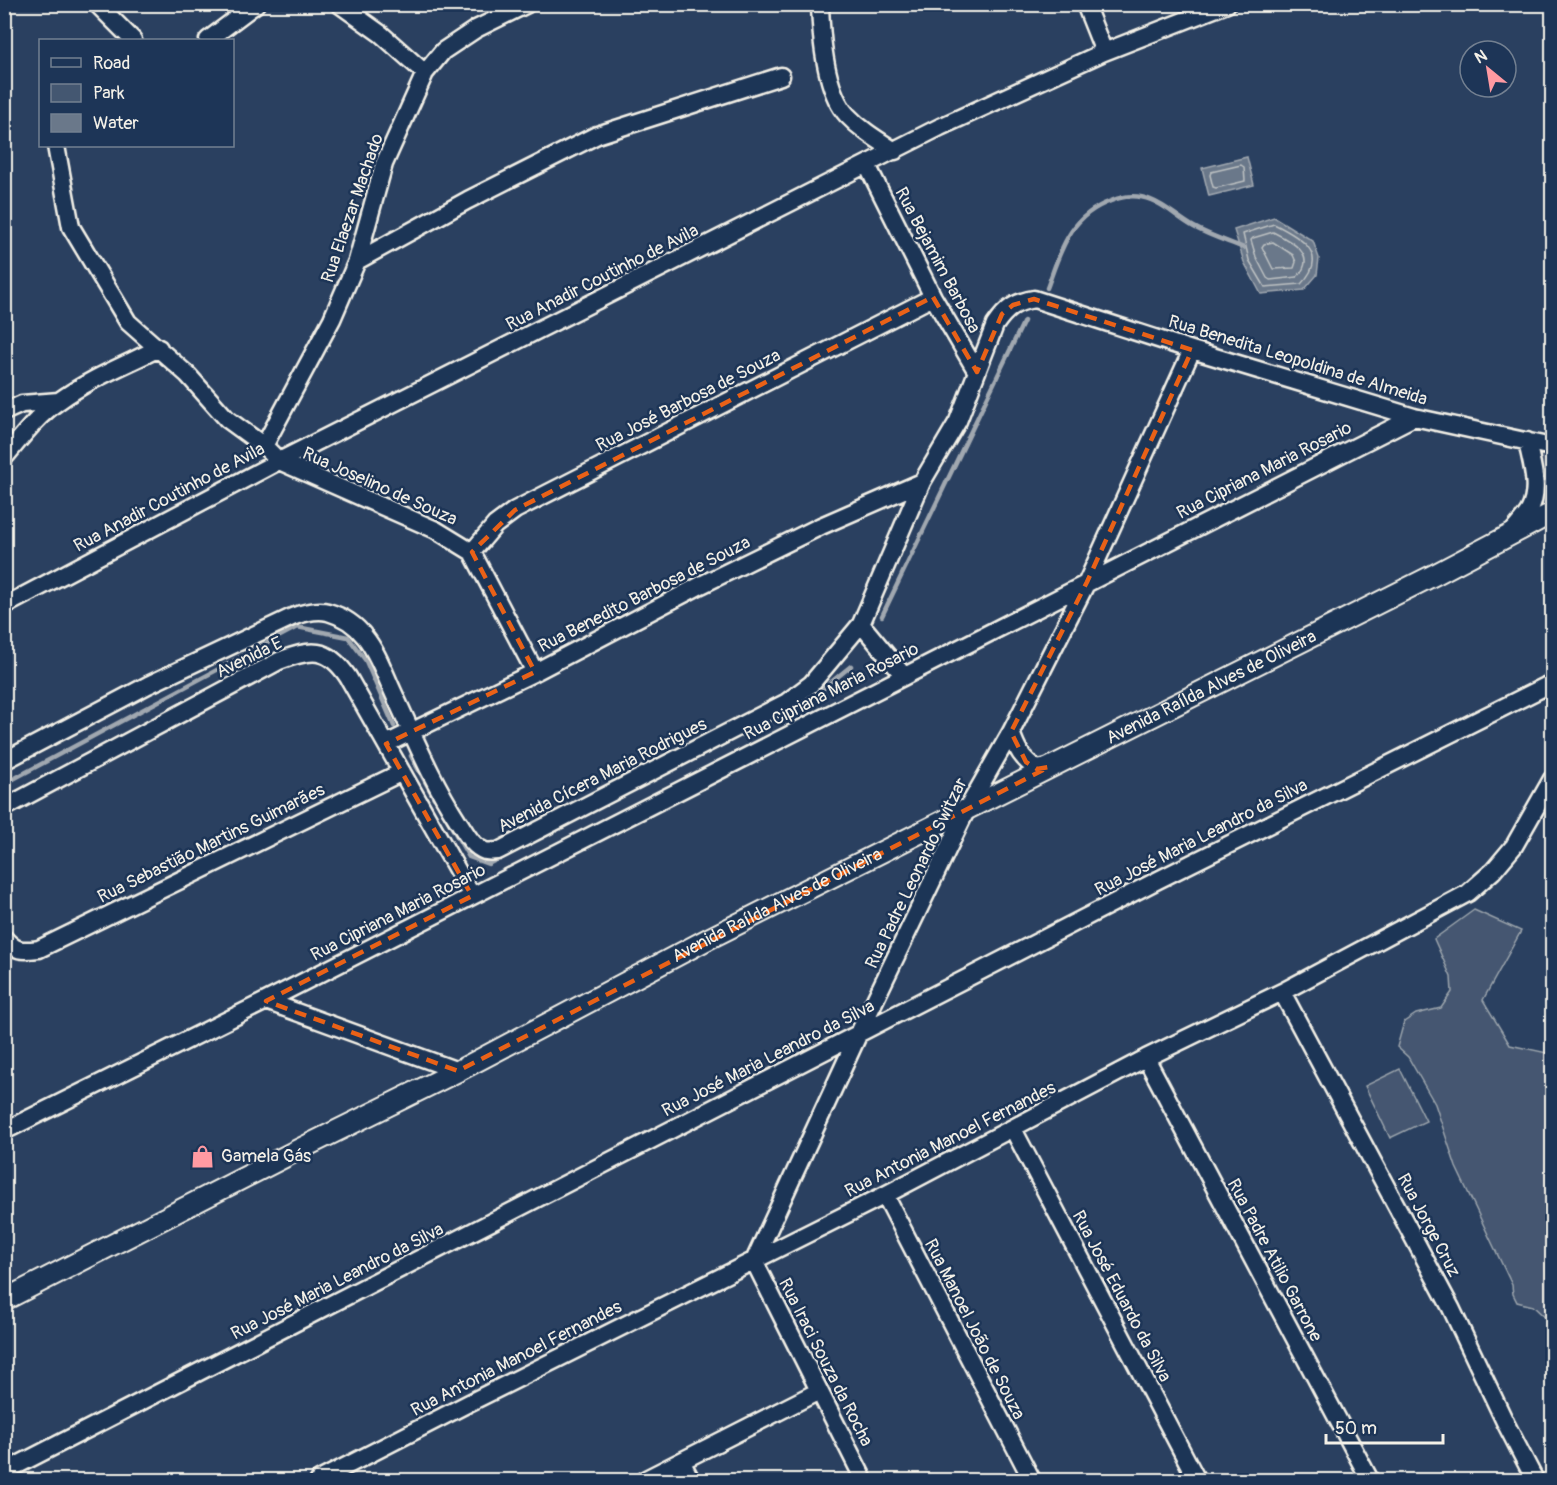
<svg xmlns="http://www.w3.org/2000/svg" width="1557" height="1485" font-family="Pangolin,sans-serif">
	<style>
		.green { fill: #445771; stroke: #9ca4ac; stroke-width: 1.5 }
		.water { fill: #6a788a; stroke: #a1a8b0; stroke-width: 1.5 }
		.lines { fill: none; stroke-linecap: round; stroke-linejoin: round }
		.shore { stroke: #bdc1c2; stroke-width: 1.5 }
		.stream { stroke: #a1a8b0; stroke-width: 4.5 }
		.minor-casing { stroke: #f4f1e8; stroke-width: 21 }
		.tertiary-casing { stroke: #f4f1e8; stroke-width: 24 }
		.minor { stroke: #1d3557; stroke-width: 16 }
		.tertiary { stroke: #1d3557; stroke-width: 20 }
		.marked { fill: none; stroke: #e96117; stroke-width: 4.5; stroke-dasharray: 12 8; stroke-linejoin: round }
		.labels { text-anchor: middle; stroke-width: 5; stroke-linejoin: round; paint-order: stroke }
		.street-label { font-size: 18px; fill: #f4f1e8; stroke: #1d3557 }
		.poi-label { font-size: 18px; fill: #f4f1e8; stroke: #1d3557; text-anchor: start }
	</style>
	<rect width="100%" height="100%" fill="#2a4060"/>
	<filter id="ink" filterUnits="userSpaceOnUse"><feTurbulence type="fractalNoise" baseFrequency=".0167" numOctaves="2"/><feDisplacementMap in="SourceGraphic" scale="12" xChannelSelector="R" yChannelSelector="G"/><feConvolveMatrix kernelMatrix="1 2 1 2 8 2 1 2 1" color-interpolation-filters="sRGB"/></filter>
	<g filter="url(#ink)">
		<!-- green -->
		<path class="green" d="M 1540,453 L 1552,456 L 1552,488 L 1542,493 Z
			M 1474,910 L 1521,931 L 1483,1000 L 1510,1045 L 1552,1054 L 1552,1324 L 1533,1306 L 1517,1302 L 1513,1294 L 1512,1285 L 1456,1167 L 1435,1104 L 1408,1057 L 1397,1047 L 1404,1022 L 1416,1014 L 1441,1008 L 1452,992 L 1451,977 L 1434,939 Z
			M 1400,1069 L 1426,1121 L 1390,1138 L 1365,1086 Z"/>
		<!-- water -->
		<path class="water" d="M 1247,157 L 1254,185 L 1209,196 L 1202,168 Z
			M 1274,217 L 1313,241 L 1319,258 L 1317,275 L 1304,290 L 1261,294 L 1244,262 L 1234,230 Z"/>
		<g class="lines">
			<!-- shore -->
			<path class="shore" d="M 1241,165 L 1244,167 L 1245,181 L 1216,188 L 1213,187 L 1210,175 L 1211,172 Z
				M 1274,224 C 1300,237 1331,254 1301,284 L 1265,287 L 1249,260 L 1243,234 Z
				M 1273,232 C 1291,241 1319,255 1297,277 L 1270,280 L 1267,278 L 1256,257 L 1251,240 L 1253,238 Z
				M 1273,242 L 1293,255 L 1296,262 L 1294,268 L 1273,269 L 1262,247 L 1264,244 Z"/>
			<!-- stream -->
			<path class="stream" d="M 1047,288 C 1061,250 1069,216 1111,201 C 1125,195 1137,194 1151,200 C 1167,206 1179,219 1194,227 C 1210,236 1227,241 1244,248
				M 882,616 L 1024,321
				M 790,710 L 809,700 L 851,666
				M 411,756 L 434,798
				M 4,784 L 297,627 L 348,637 L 366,661 L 394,726
				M 440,807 L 469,857 L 488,864 L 502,857"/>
			<defs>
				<path id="minor" d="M 97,4 L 133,40
					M 339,4 L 381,34 L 425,73
					M 527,4 L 476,29 L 443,51 L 425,73 L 384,164 L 357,261 L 332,319 L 264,446 L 279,461 L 436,530 L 472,552 L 535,672
					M 820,4 C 821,36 825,91 847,115 C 861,130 878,140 895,151
					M 1085,4 L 1104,52
					M 208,40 L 256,4
					M 56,146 L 71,227 L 128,322 L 188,375 L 227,419 L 264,446
					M 867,165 L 933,297 L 977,372
					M 357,261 L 468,200 L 597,135 L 781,76
					M 4,412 L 22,404 L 59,401
					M 4,458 C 21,438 37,416 59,401 C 89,379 125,365 159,348
					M 1511,534 C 1517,526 1524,519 1529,511 C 1541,489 1531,463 1527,441
					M 472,552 L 495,525 L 515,510 L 933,297
					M 4,606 L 279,461 L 940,127 L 1104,52 L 1227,4
					M 861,624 L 904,676
					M 1011,732 C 1017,750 1022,759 1037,769 L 1049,767
					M 386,744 L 535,672 L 701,585 L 821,526 L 922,482
					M 4,761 L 148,685 L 292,617 C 303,613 316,609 328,612 C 342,616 356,625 365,637 C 378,653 385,675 394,694 C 414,737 432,781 458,821 C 465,831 472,847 485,851 C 488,852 494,851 498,851 L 787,702 L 811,684 L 861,624 L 922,482 L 958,421 L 995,325 C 1006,309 1015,302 1034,299 L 1192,350 L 1414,417 L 1552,447
					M 4,808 L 279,661 C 311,649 327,646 348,677 L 472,896
					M 4,938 C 16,952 22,951 39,949 L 402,772
					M 1282,992 L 1451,1308 L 1506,1424 L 1535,1480
					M 266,1001 L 458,1071
					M 1146,1058 L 1370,1480
					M 1013,1129 L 1197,1480
					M 4,1131 L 266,1001 L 1414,417
					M 885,1195 L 1032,1480
					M 681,1461 L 691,1480
					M 4,1472 L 1158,880 L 1552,683
					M 319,1480 L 469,1403 L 885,1195 L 1146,1058 L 1282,992 L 1468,893 L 1493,871 L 1514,846 L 1552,779
					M 644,1480 L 819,1391
					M 864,1480 L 754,1261 L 859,1033 L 966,811 L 1011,732 L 1087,582 L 1192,350"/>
				<g id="tertiary">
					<path id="s1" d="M 4,1300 L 300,1149 L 458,1071 L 708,939 L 1436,574 L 1552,513"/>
				</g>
			</defs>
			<!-- minor casing -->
			<use href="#minor" class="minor-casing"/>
			<!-- tertiary casing -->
			<use href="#tertiary" class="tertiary-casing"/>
			<!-- minor -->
			<use href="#minor" class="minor"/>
			<!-- tertiary -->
			<use href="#tertiary" class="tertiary"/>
		</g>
	</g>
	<!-- marked area -->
	<path class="marked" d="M 933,297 L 977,372 L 1002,314 L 1013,305 L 1034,299 L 1192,350 L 1087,582 L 1011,732 L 1026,762 L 1037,769 L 1049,767 L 458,1071 L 266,1001 L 472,896 L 386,744 L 535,672 L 472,552 L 515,510 Z"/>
	<!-- icons -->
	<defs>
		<symbol id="shop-bare" viewBox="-9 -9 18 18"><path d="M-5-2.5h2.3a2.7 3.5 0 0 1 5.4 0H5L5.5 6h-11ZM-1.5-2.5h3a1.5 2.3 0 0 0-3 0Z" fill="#ff9aa2" stroke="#1d3557" stroke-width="2.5" paint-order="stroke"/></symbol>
	</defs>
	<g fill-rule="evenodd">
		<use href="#shop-bare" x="186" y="1140" width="33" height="33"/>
	</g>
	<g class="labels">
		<!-- street labels -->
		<g class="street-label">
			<text transform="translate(352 208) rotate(-71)" y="6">Rua Elaezar Machado</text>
			<text transform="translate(938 260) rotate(62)" y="6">Rua Bejamim Barbosa</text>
			<text transform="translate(602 277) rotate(-27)" y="6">Rua Anadir Coutinho de Avila</text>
			<text transform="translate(1298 360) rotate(17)" y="6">Rua Benedita Leopoldina de Almeida</text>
			<text transform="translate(688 400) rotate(-27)" y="6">Rua José Barbosa de Souza</text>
			<text transform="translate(1264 470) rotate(-27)" y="6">Rua Cipriana Maria Rosario</text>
			<text transform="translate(380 486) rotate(24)" y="6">Rua Joselino de Souza</text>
			<text transform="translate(169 497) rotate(-28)" y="6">Rua Anadir Coutinho de Avila</text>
			<text transform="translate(644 594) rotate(-27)" y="6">Rua Benedito Barbosa de Souza</text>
			<text transform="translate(249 657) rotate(-26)" y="6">Avenida E</text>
			<text dy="6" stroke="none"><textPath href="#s1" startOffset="1354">Avenida Raílda Alves de Oliveira</textPath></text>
			<text transform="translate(831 691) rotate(-27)" y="6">Rua Cipriana Maria Rosario</text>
			<text transform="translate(602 775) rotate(-27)" y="6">Avenida Cícera Maria Rodrigues</text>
			<text transform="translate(1201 837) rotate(-27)" y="6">Rua José Maria Leandro da Silva</text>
			<text transform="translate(211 843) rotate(-26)" y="6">Rua Sebastião Martins Guimarães</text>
			<text transform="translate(916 873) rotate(-64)" y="6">Rua Padre Leonardo Switzar</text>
			<text dy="6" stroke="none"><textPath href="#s1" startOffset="868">Avenida Raílda Alves de Oliveira</textPath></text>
			<text transform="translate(398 912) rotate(-27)" y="6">Rua Cipriana Maria Rosario</text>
			<text transform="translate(768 1058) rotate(-27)" y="6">Rua José Maria Leandro da Silva</text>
			<text transform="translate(950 1139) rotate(-27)" y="6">Rua Antonia Manoel Fernandes</text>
			<text transform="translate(1429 1225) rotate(62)" y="6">Rua Jorge Cruz</text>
			<text transform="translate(1275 1260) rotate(62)" y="6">Rua Padre Atilio Garrone</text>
			<text transform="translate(337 1281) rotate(-27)" y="6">Rua José Maria Leandro da Silva</text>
			<text transform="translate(1122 1296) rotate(62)" y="6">Rua José Eduardo da Silva</text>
			<text transform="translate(975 1329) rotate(63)" y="6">Rua Manoel João de Souza</text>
			<text transform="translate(516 1358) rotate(-27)" y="6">Rua Antonia Manoel Fernandes</text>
			<text transform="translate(826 1362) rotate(63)" y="6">Rua Iraci Souza da Rocha</text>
		</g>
		<!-- poi labels -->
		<g class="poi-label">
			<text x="221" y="1162">Gamela Gás</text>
		</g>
	</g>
	<!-- margin -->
	<rect width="1557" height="1485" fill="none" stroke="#1d3557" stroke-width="24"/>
	<rect x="12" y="12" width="1533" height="1461" fill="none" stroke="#f4f1e8" stroke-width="2" filter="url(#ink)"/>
	<!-- legend -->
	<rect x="39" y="39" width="195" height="108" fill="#1d3557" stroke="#738091" stroke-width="1.5"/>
	<rect x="51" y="58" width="30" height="9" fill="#1d3557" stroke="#738091" stroke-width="1.5"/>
	<text x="93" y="69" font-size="18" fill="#f4f1e8">Road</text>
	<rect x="51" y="84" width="30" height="18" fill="#445771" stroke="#738091" stroke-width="1.5"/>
	<text x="93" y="99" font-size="18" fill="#f4f1e8">Park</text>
	<rect x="51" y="114" width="30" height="18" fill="#6a788a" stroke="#738091" stroke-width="1.5"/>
	<text x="93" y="129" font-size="18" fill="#f4f1e8">Water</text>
	<!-- north arrow -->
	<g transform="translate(1488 69) rotate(330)"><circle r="28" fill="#1d3557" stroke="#738091" stroke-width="1.5"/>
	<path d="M0-4.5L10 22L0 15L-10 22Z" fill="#ff9aa2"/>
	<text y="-9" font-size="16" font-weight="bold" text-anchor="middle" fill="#f4f1e8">N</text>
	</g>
	<!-- scale -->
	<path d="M1326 1434v9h117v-9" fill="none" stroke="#f4f1e8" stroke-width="3"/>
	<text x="1335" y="1434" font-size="18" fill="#f4f1e8" stroke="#1d3557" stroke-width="4.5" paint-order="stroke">50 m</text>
</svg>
